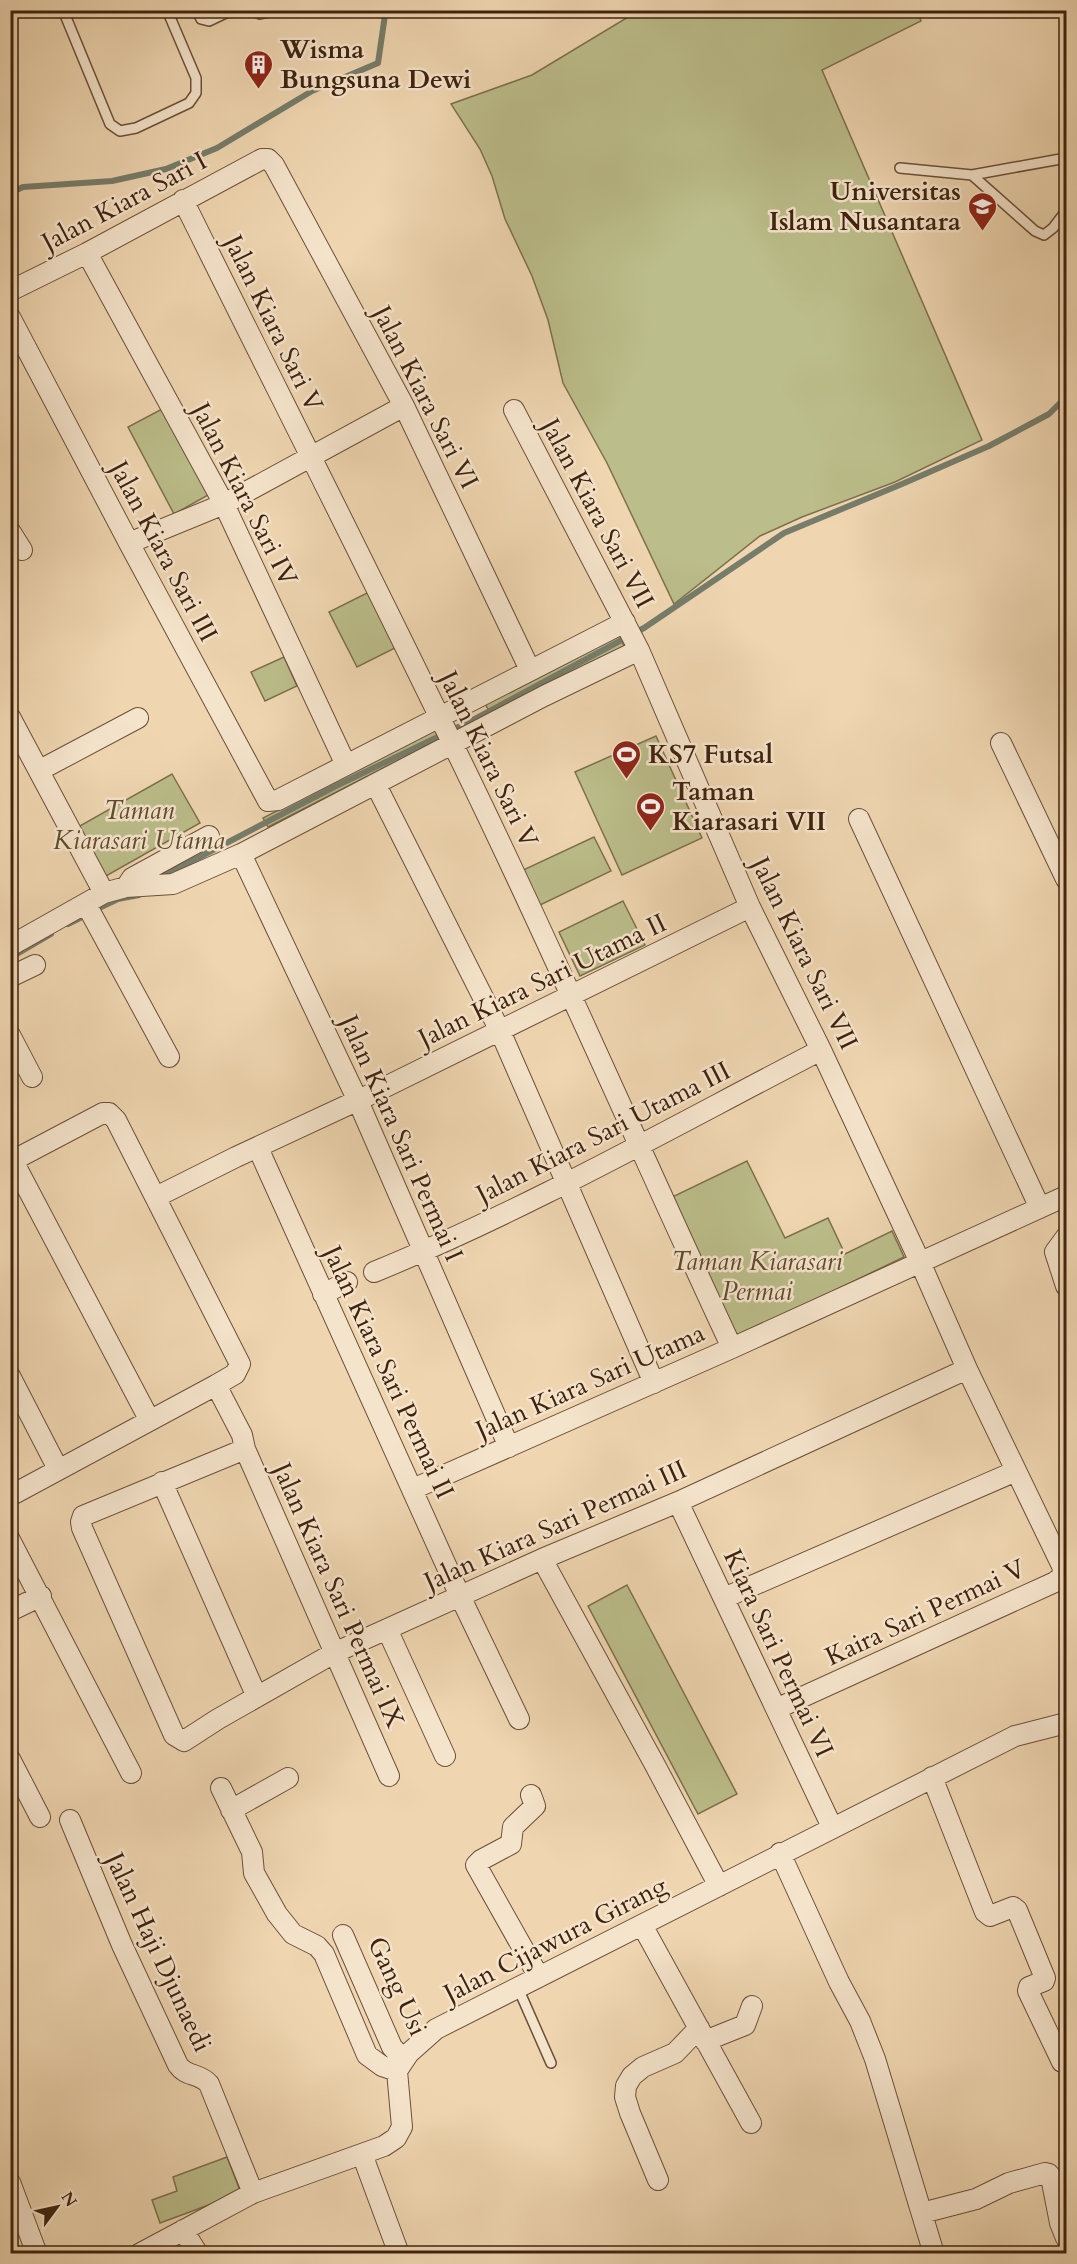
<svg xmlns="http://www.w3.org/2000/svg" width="1077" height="2264" font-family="Cardo,serif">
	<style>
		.green { fill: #bbbd8a; stroke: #7d704c; stroke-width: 1.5 }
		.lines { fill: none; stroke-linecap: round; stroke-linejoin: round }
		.stream { stroke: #767d6b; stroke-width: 6 }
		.service-casing { stroke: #6b5038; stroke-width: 12 }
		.minor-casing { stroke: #6b5038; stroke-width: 22 }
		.service { stroke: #f5e4cc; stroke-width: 9 }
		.minor { stroke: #f5e4cc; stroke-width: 20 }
		.labels { text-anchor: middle; stroke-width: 5; stroke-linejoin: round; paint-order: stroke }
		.poi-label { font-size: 26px; font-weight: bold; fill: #3f230f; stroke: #f5e4cc; text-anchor: start }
		.street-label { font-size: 26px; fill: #3f230f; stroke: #f5e4cc }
		.park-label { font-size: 26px; font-style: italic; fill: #5e4a2e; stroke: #f5e4cc }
	</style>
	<rect width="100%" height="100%" fill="#efd6b1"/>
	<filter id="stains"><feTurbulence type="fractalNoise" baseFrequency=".00333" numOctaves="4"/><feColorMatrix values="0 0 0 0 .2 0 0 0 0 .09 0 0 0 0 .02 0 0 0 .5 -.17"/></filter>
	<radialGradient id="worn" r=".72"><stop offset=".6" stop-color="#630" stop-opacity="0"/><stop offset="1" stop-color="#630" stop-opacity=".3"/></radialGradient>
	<!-- green -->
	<path class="green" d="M 638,11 L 917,11 L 921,21 L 822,70 L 982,440 L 895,482 L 802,517 L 760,536 L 674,604 L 607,463 L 563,383 L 548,320 L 532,276 L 505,219 L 492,176 L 480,149 L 451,104 L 532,75 Z
		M 164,408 L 210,494 L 174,514 L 128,427 Z
		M 369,592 L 397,647 L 357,667 L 329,612 Z
		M 616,627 L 628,656 L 495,722 L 482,698 Z
		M 284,657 L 297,686 L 265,701 L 251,672 Z
		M 435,729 L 440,739 L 268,827 L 263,818 Z
		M 656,736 L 702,838 L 622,875 L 575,772 Z
		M 172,774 L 200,823 L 106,876 L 78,827 Z
		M 594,837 L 611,871 L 538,906 L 521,871 Z
		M 623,901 L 645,945 L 580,976 L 559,932 Z
		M 747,1161 L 785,1238 L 828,1218 L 845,1254 L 892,1231 L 904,1257 L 735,1338 L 668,1199 Z
		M 627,1585 L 737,1794 L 698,1814 L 588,1606 Z
		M 227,2157 L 241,2193 L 160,2223 L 152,2200 L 177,2191 L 173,2177 Z"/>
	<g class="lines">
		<!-- stream -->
		<path class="stream" d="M 10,193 L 23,187 L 112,181 L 166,169 L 217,148 L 312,91 L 378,63 L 385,15
			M 154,876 L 169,873 L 336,786 L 473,720 L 644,628 L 784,533 L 902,484 L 989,446 L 1049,414 L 1066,397
			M 99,908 L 118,899 L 139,895
			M 68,924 L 86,915
			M 10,958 L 51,934"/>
		<defs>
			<path id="service" d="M 63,10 L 110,124 L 120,131 L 136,128 L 189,103 L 196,93 L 196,78 L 167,10
				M 197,10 L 201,19 L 209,21 L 232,10
				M 251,10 L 260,14 L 279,10
				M 1066,158 L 972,175 L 1035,231 L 1044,235 L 1053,228 L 1066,211
				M 900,168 L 972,175
				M 518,1988 L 551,2063"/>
			<path id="minor" d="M 183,200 C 268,372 355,543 439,716 C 542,924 634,1138 732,1348
				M 87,253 L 224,504 L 346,765
				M 10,291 L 87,253 L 262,159 L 268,159 L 274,165 L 404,406 L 530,670
				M 10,317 L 129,543 L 268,801 L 278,800 L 625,622
				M 514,410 L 639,650 L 750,907 L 821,1050 L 920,1262 L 967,1369 L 1063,1568 L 1062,1576 L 1055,1582 L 776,1709
				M 10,531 L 22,550
				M 129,543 L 224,504 L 404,406
				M 10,717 L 104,893
				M 1001,743 L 1066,879
				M 40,770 L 138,718
				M 376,785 L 500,1031 L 654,1383
				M 859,819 L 1040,1208
				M 241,854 L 358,1101 L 509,1447
				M 126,887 L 132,878 L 209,836
				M 86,904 L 169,1057
				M 10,946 L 104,893 L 126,887 L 173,884 L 241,854 L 544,696 L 639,650
				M 10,977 L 35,965
				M 10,1035 L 32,1077
				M 258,1148 L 460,1596 L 519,1719
				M 13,1161 L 149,1419
				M 10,1162 L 103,1113 L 109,1113 L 116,1120 L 240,1364 L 235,1374 L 216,1385 L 10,1496
				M 156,1197 L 236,1157 L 365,1097 L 750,907
				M 1066,1237 L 1055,1252 L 1066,1286
				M 374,1272 C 528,1209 674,1126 821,1050
				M 323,1294 L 347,1282
				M 10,1376 L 58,1469
				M 216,1385 L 242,1435 L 245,1449 L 389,1776
				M 245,1449 L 83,1516 L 81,1522 L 82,1528 L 174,1735 L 184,1741 L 218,1719 L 334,1653 L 542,1559 L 678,1502 L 967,1369
				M 162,1482 L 257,1697
				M 413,1489 L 732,1348 L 1066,1196
				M 678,1502 L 832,1827
				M 10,1540 L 131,1773
				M 542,1559 L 655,1765 L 719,1886
				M 724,1598 L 1016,1471
				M 10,1611 L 41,1596
				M 387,1629 L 445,1756
				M 10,1759 L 40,1817
				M 932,1777 L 985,1912 L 990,1916 L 1013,1907 L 1017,1910 L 1045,1978 L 1044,1981 L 1029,1987 L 1028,1991 L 1062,2062
				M 221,1788 L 252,1852 L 254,1873 L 277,1914 L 293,1934 L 317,1946 L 324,1954 L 367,2055 L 382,2066 L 397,2071
				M 531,1795 L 535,1806 L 513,1827 L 511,1844 L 481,1860 L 476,1865 L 539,1977
				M 231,1810 L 288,1778
				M 70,1820 L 122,1945 L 178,2065 C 186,2077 200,2073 209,2084 L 253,2193
				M 780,1853 L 839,1982 L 860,2021 L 875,2059 L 934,2254
				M 642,1925 L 751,2123
				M 343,1935 L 392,2047 L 404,2060
				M 705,2041 L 745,2025 L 752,2006
				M 362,2154 L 399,2254
				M 658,2180 L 630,2113 L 625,2097 L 626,2086 L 632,2076 L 643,2067 L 675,2053 L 699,2028
				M 10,2182 L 37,2254
				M 922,2213 L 976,2199 L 1009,2183 L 1045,2173 L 1049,2174 L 1051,2177 L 1060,2223 L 1066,2238
				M 183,2230 L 198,2254
				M 139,2254 L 253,2193 L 384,2146 L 396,2138 L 402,2127 L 397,2071 L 409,2053 L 436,2029 L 1015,1736 L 1066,1723"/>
		</defs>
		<!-- service casing -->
		<use href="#service" class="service-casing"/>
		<!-- minor casing -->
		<use href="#minor" class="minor-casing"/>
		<!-- service -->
		<use href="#service" class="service"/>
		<!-- minor -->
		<use href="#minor" class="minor"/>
	</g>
	<!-- icons -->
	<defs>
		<symbol id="building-pin" viewBox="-11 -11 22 30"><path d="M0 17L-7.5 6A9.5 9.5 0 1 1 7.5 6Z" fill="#8f2418" stroke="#f5e4cc"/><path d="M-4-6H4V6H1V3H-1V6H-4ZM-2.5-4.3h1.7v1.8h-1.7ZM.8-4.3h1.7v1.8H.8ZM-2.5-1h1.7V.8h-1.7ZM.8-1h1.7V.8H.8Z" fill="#fff"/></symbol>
		<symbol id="university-pin" viewBox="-11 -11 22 30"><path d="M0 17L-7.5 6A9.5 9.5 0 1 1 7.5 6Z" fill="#8f2418" stroke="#f5e4cc"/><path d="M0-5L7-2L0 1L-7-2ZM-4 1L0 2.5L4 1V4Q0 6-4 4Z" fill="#fff"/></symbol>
		<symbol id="stadium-pin" viewBox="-11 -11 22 30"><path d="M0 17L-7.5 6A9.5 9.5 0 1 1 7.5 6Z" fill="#8f2418" stroke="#f5e4cc"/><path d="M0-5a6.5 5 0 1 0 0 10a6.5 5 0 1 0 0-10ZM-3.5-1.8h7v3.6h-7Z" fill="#fff"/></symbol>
	</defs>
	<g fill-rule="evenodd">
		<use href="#building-pin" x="242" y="48" width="33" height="45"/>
		<use href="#university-pin" x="966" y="190" width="33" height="45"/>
		<use href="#stadium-pin" x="610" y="738" width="33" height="45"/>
		<use href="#stadium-pin" x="634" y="790" width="33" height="45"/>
	</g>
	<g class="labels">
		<!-- poi labels -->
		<g class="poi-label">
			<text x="280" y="58">Wisma<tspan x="280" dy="30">Bungsuna Dewi</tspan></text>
			<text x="961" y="200" text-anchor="end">Universitas<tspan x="961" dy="30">Islam Nusantara</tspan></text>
			<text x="648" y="763">KS7 Futsal</text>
			<text x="672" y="800">Taman<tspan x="672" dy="30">Kiarasari VII</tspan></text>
		</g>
		<!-- street labels -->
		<g class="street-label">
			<text transform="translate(124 201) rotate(-28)" y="9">Jalan Kiara Sari I</text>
			<text transform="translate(274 323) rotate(64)" y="9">Jalan Kiara Sari V</text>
			<text transform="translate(426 397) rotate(63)" y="9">Jalan Kiara Sari VI</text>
			<text transform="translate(245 494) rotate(63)" y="9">Jalan Kiara Sari IV</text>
			<text transform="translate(598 513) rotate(62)" y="9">Jalan Kiara Sari VII</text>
			<text transform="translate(164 551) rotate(62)" y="9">Jalan Kiara Sari III</text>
			<text transform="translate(489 759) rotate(64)" y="9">Jalan Kiara Sari V</text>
			<text transform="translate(805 953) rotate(64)" y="9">Jalan Kiara Sari VII</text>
			<text transform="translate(542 980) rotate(-26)" y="9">Jalan Kiara Sari Utama II</text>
			<text transform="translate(603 1132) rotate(-27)" y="9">Jalan Kiara Sari Utama III</text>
			<text transform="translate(402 1138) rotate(66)" y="9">Jalan Kiara Sari Permai I</text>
			<text transform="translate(389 1372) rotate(65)" y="9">Jalan Kiara Sari Permai II</text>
			<text transform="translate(590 1381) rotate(-24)" y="9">Jalan Kiara Sari Utama</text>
			<text transform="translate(555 1525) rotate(-24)" y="9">Jalan Kiara Sari Permai III</text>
			<text transform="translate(339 1595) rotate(66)" y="9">Jalan Kiara Sari Permai IX</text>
			<text transform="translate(925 1612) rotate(-25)" y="9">Kaira Sari Permai V</text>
			<text transform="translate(779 1653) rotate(65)" y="9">Kiara Sari Permai VI</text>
			<text transform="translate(555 1939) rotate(-27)" y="9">Jalan Cijawura Girang</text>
			<text transform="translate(159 1952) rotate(65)" y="9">Jalan Haji Djunaedi</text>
			<text transform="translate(398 1986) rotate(65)" y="9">Gang Usi</text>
		</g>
		<!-- park labels -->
		<g class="park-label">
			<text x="139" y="819">Taman<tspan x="139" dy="30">Kiarasari Utama</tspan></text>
			<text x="757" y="1270">Taman Kiarasari<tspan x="757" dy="30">Permai</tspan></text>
		</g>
	</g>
	<!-- margin -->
	<rect width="1077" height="2264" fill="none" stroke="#efd6b1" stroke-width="36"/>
	<rect x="12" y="12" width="1053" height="2240" fill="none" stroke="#3f230f" stroke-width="3"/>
	<rect x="18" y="18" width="1041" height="2228" fill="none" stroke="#3f230f" stroke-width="1.5"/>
	<!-- north arrow -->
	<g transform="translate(57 2207) rotate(57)" stroke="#f5e4cc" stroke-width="4.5" paint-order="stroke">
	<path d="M0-4.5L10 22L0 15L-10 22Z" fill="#3f230f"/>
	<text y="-9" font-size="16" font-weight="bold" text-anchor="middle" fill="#3f230f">N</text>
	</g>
	<rect width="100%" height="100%" filter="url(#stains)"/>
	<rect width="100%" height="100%" fill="url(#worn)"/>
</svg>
